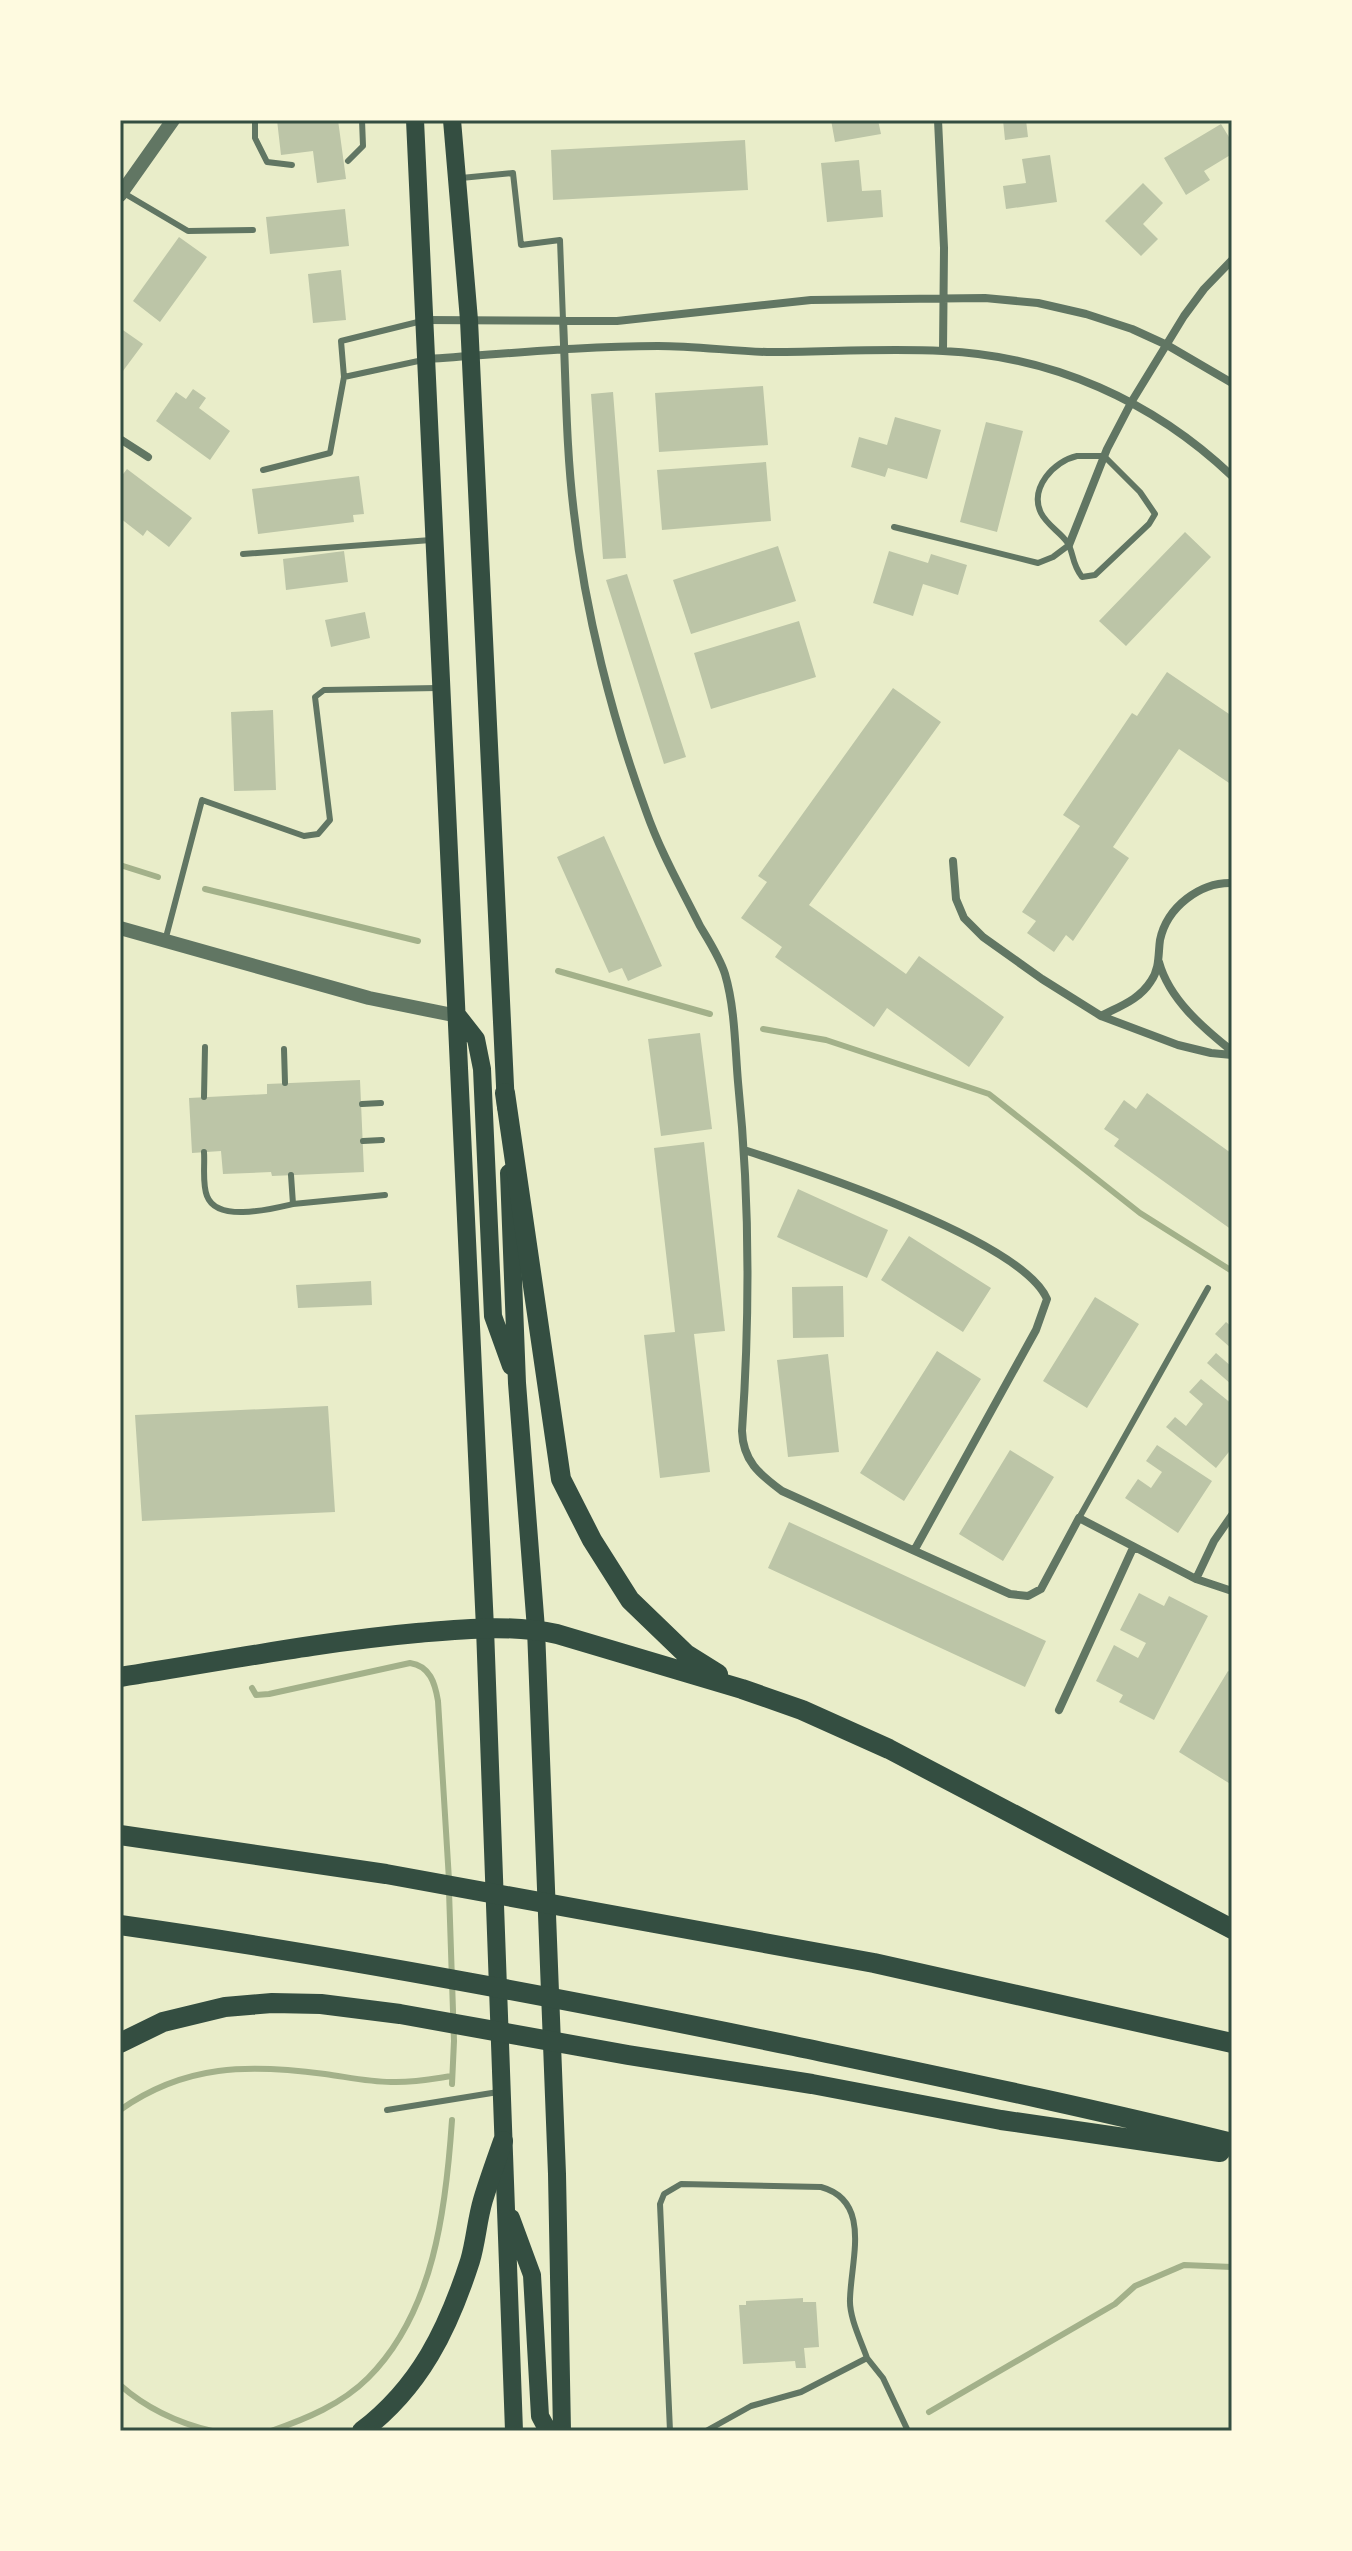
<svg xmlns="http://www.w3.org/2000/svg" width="1352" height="2551" font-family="Mulish,sans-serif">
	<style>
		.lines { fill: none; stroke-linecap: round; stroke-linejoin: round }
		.stream { stroke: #a3b18a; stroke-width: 6 }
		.building { fill: #bcc5a7 }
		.service { stroke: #617663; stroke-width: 6 }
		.minor { stroke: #617663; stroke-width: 8 }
		.tertiary { stroke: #617663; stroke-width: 14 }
		.primary { stroke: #344e41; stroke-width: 18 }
		.trunk { stroke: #344e41; stroke-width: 18 }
		.motorway { stroke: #344e41; stroke-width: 20 }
		.neatline { fill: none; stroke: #344e41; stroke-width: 3 }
	</style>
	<rect width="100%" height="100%" fill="#e9edc9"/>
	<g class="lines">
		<!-- stream -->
		<path class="stream" d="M 120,865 L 158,877
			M 205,889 L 418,941
			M 558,971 L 710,1014
			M 763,1029 L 826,1040 L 989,1094 L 1140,1213 L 1232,1271
			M 252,1688 L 256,1695 L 269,1694 L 410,1663 C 430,1666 435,1683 438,1701 L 449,1880
			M 449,1891 L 454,2041 L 452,2084
			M 120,2110 C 185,2064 249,2064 325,2074 C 347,2077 369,2082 391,2082 C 412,2083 432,2079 452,2076
			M 120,2385 C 146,2408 178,2423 212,2431
			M 929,2412 L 1115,2304 L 1135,2286 L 1184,2265 L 1232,2267
			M 271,2431 C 306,2419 342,2404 368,2378 C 434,2312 446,2209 452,2120"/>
	</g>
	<!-- building -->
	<path class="building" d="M 277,120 L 338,120 L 346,179 L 317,183 L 313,151 L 281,155 Z
		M 831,120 L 878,120 L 881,134 L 835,142 Z
		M 1003,120 L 1026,120 L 1028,137 L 1005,140 Z
		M 1221,124 L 1232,142 L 1232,154 L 1204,171 L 1210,180 L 1186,195 L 1164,158 Z
		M 745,140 L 748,190 L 553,200 L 551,150 Z
		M 1050,155 L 1057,202 L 1006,209 L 1003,186 L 1026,183 L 1022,159 Z
		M 859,160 L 862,191 L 881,190 L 883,217 L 827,222 L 821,163 Z
		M 1143,183 L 1163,203 L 1143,224 L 1158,239 L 1141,256 L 1105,221 Z
		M 345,209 L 349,246 L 270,254 L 266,217 Z
		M 179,237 L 207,257 L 160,322 L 133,301 Z
		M 341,270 L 346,320 L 313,323 L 308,274 Z
		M 120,328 L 143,344 L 120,375 Z
		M 763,386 L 768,445 L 659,452 L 655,393 Z
		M 193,389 L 206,398 L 199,408 L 230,431 L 210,460 L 156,421 L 176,392 L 186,399 Z
		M 613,392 L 626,558 L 603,559 L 591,394 Z
		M 895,417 L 941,430 L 927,479 L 888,468 L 885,477 L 851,467 L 859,437 L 887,445 Z
		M 986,422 L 1023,431 L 997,532 L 960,522 Z
		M 766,462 L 771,521 L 662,530 L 657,470 Z
		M 127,469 L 192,518 L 169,547 L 147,530 L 143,536 L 120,518 L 120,478 Z
		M 359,476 L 364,514 L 353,515 L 354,522 L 258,534 L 252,489 Z
		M 1185,532 L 1211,557 L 1126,646 L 1099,621 Z
		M 778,546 L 796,601 L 691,634 L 673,580 Z
		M 344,551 L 348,582 L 286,590 L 283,559 Z
		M 889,551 L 928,563 L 931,554 L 967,565 L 958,595 L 923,584 L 913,616 L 873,603 Z
		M 627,574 L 686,757 L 664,764 L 606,580 Z
		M 365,612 L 370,638 L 331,647 L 325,620 Z
		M 799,621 L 816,677 L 711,709 L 694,653 Z
		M 1167,672 L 1232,716 L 1232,785 L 1179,749 L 1113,847 L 1129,858 L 1073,941 L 1066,935 L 1054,952 L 1027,933 L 1036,921 L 1022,912 L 1080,826 L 1063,815 L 1132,713 L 1137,716 Z
		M 893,688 L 941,722 L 809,905 L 906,974 L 919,956 L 1004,1017 L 969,1067 L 887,1008 L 874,1027 L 775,957 L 782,947 L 741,918 L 767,882 L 758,876 Z
		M 273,710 L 276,790 L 234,791 L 231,712 Z
		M 604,836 L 662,966 L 628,981 L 622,968 L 609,973 L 557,857 Z
		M 700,1033 L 712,1129 L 661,1136 L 648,1039 Z
		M 360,1080 L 364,1172 L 272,1176 L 271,1172 L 223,1174 L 221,1151 L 192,1153 L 189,1098 L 267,1094 L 267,1084 Z
		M 1147,1093 L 1231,1153 L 1232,1230 L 1114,1146 L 1119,1139 L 1104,1129 L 1124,1100 L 1136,1109 Z
		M 704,1142 L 725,1331 L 694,1334 L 710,1472 L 660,1478 L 644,1335 L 675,1332 L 654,1148 Z
		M 798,1189 L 888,1230 L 867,1278 L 777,1237 Z
		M 909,1236 L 991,1288 L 963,1332 L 881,1280 Z
		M 371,1281 L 372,1305 L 298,1308 L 296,1285 Z
		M 843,1286 L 844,1337 L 793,1338 L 792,1287 Z
		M 1095,1297 L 1139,1324 L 1087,1408 L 1043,1381 Z
		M 1226,1322 L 1232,1327 L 1232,1349 L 1215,1334 Z
		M 937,1351 L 981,1379 L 904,1501 L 860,1473 Z
		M 1216,1353 L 1232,1367 L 1232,1385 L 1207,1363 Z
		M 828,1354 L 839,1452 L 788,1457 L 777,1360 Z
		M 1201,1379 L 1232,1404 L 1232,1448 L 1216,1468 L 1166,1427 L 1175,1417 L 1186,1426 L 1203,1404 L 1189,1392 Z
		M 328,1406 L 335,1512 L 142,1521 L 135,1415 Z
		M 1157,1445 L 1212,1481 L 1178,1533 L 1125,1498 L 1138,1479 L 1151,1488 L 1162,1472 L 1146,1461 Z
		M 1010,1450 L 1054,1477 L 1003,1561 L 959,1534 Z
		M 789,1522 L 1046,1641 L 1025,1687 L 768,1568 Z
		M 1139,1593 L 1164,1606 L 1169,1596 L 1208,1616 L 1154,1720 L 1119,1702 L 1123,1695 L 1096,1681 L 1114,1645 L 1138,1658 L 1146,1643 L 1120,1630 Z
		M 1228,1671 L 1232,1673 L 1232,1785 L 1179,1752 Z
		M 803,2298 L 803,2302 L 816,2302 L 819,2347 L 804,2348 L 806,2368 L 796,2368 L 795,2361 L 743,2364 L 739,2305 L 746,2305 L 746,2301 Z"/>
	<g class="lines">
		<!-- service -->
		<path class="service" d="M 255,120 L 255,138 L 267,162 L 292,165
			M 348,161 L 363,146 L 362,120
			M 461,178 L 513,173 L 521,245 L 560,240 L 563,320
			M 122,192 L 188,231 L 253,230
			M 422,321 L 341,341 L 344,377 L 423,360
			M 1077,456 L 1104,456 L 1140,492 L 1155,514 L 1149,524 L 1095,575 L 1082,577 C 1071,563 1074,552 1067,542 C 1060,532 1047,525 1041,513 C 1029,488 1054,461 1077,456 Z
			M 263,470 L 330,453 L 344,377
			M 894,527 L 1038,563 L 1053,557 L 1069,545
			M 243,554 L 431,540
			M 165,941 L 202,800 L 304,836 L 318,834 L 330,820 L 315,697 L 324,690 L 437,688
			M 284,1049 L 285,1083
			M 204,1097 L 205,1047
			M 362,1104 L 381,1103
			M 363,1141 L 382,1140
			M 204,1152 C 205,1165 202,1184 207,1196 C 217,1223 271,1209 293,1204
			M 291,1175 L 293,1204 L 385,1195
			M 1079,1518 L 1208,1288
			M 387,2110 L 498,2092
			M 867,2358 L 883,2378 L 908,2431
			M 670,2431 L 660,2204 L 664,2194 L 681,2184 L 821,2187 C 872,2201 851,2259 850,2299 C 849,2317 861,2341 867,2358 L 801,2392 L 751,2406 L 706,2431"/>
		<!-- minor -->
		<path class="minor" d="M 938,120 L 944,248 L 943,351
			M 426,320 L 617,321 L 811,300 L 985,298 L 1038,303 L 1086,314 L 1132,329 L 1167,345 L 1232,383
			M 563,320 C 566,384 566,449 574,513 C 585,612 612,718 646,811 C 660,851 681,888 700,926 C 709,941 720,958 725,974 C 735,1008 735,1047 738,1082 C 750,1199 750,1314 742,1431 C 743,1461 759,1474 782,1491 L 1010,1594 L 1028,1596 L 1041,1589 L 1079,1518 L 1196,1579 L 1232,1591
			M 428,359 C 504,354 582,346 658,346 C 695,346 731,351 767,352 C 826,352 885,348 943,351 C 1053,356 1153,401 1232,476
			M 120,439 L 148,457
			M 1069,545 L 1107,449 L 1132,401 L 1184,316 L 1204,289 L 1232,260
			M 953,861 L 956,899 L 964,918 L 983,937 L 1042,979 L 1101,1016 L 1178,1045 L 1211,1053 L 1232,1055
			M 1159,962 C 1169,999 1203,1028 1232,1051
			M 1101,1016 C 1120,1006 1139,1000 1151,981 C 1160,968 1158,954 1160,940 C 1167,907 1200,882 1232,883
			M 744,1150 C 807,1170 1022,1240 1047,1299 L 1036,1330 L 915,1549
			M 1196,1579 L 1214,1541 L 1232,1515
			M 1059,1710 L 1133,1548"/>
		<!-- tertiary -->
		<path class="tertiary" d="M 120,195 L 173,120
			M 120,928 L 369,998 L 458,1016"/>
		<!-- primary -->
		<path class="primary" d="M 415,120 L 485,1628
			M 452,120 L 469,320 L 506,1107
			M 458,1016 L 476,1039 L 482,1069 L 493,1316 L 511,1366
			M 509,1173 L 517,1383 L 536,1629"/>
		<!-- trunk -->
		<path class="trunk" d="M 485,1628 L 514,2431
			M 536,1629 L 557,2174 L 562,2431
			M 511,2218 L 532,2275 L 540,2416 L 548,2431"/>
		<!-- motorway -->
		<path class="motorway" d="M 505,1093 L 561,1479 L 592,1540 L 630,1600 L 686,1654 L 718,1674
			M 120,1677 C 218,1662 317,1642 417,1633 C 463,1629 511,1624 557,1634 L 742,1689 L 802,1710 L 889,1749 L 1232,1929
			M 120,1835 L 386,1874 L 874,1963 L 1232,2043
			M 120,1925 C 346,1957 571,2000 794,2046 C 941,2077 1087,2107 1232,2143
			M 120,2043 L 163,2022 L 225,2007 L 272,2003 L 321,2004 L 400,2014 L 628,2055 L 812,2084 L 1001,2120 L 1220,2152
			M 362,2431 C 420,2387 448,2329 470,2261 C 476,2241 477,2220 483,2200 C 489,2180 496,2161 503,2141"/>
	</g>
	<!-- border -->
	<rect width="1352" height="2551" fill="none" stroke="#fefae0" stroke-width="244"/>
	<rect x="122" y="122" width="1108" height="2307" class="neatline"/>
</svg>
